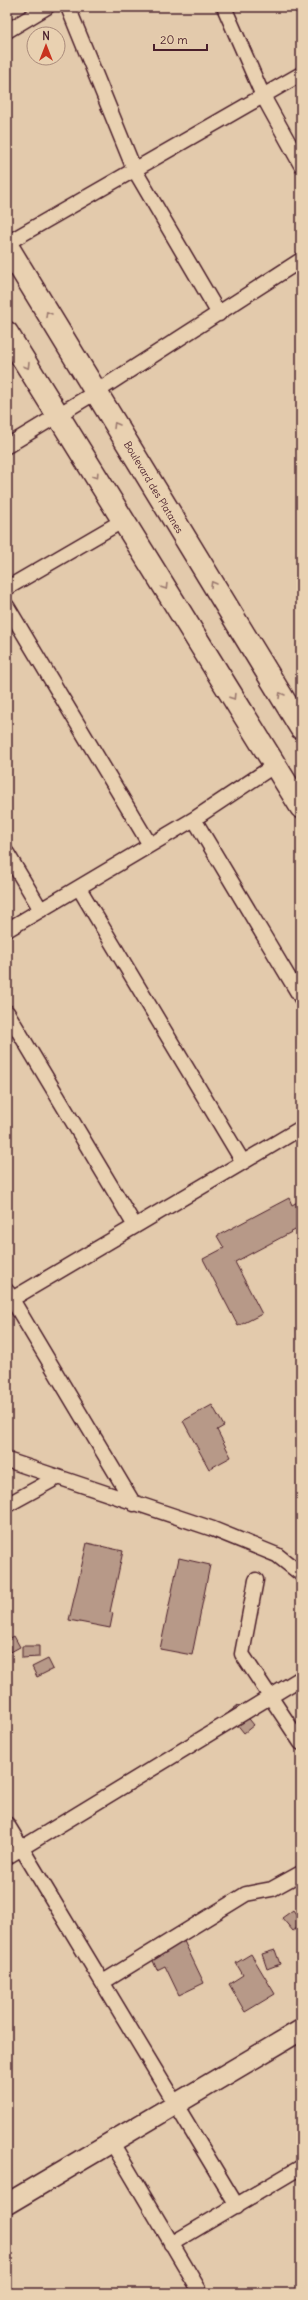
<svg xmlns="http://www.w3.org/2000/svg" width="308" height="2300" font-family="Delius,sans-serif">
	<style>
		.building { fill: #b79988; stroke: #4a1f2b }
		.lines { fill: none; stroke-linecap: round; stroke-linejoin: round }
		.street-casing { stroke: #4a1f2b; stroke-width: 17 }
		.secondary-casing { stroke: #4a1f2b; stroke-width: 23 }
		.primary-casing { stroke: #4a1f2b; stroke-width: 25 }
		.street { stroke: #e9d1b1; stroke-width: 14 }
		.secondary { stroke: #e9d1b1; stroke-width: 20 }
		.primary { stroke: #e9d1b1; stroke-width: 22 }
		.oneway { stroke: #9a786e }
		.labels { text-anchor: middle; stroke-width: 3; stroke-linejoin: round; paint-order: stroke }
		.street-label { font-size: 10px; fill: #4a1f2b; stroke: #e9d1b1 }
	</style>
	<rect width="100%" height="100%" fill="#e3caac"/>
	<filter id="ink" filterUnits="userSpaceOnUse"><feTurbulence type="fractalNoise" baseFrequency=".025" numOctaves="2"/><feDisplacementMap in="SourceGraphic" scale="8" xChannelSelector="R" yChannelSelector="G"/><feConvolveMatrix kernelMatrix="1 2 1 2 8 2 1 2 1" color-interpolation-filters="sRGB"/></filter>
	<g filter="url(#ink)">
		<!-- building -->
		<path class="building" d="M 289,1198 L 292,1205 L 301,1200 L 301,1227 L 235,1262 L 262,1314 L 238,1326 L 203,1259 L 224,1248 L 217,1236 Z
			M 212,1405 L 224,1426 L 217,1430 L 231,1457 L 209,1469 L 183,1421 Z
			M 87,1543 L 123,1551 L 110,1612 L 113,1613 L 110,1628 L 69,1620 Z
			M 179,1558 L 210,1565 L 192,1655 L 160,1649 Z
			M 14,1636 L 20,1647 L 7,1654 L 7,1640 Z
			M 22,1646 L 39,1646 L 39,1657 L 22,1658 Z
			M 48,1659 L 53,1669 L 37,1677 L 32,1667 Z
			M 238,1705 L 254,1725 L 244,1733 L 228,1713 Z
			M 293,1910 L 301,1921 L 301,1925 L 293,1931 L 282,1918 Z
			M 182,1937 L 204,1983 L 179,1995 L 165,1966 L 157,1970 L 150,1954 Z
			M 275,1950 L 280,1964 L 267,1969 L 262,1954 Z
			M 251,1954 L 275,1994 L 245,2012 L 229,1984 L 243,1975 L 236,1963 Z"/>
		<g class="lines">
			<defs>
				<path id="street" d="M 68,7 L 134,169 L 219,314
					M 224,7 L 263,96 L 301,165
					M 7,31 L 47,7
					M 7,243 L 301,74
					M 7,446 L 96,392 L 301,260
					M 7,588 L 124,520
					M 7,606 L 150,845
					M 194,819 L 301,998
					M 7,853 L 41,910
					M 79,888 L 243,1162
					M 7,930 L 194,819 L 275,765
					M 7,1012 L 135,1226
					M 7,1291 L 134,1504
					M 12,1299 L 301,1128
					M 7,1460 L 213,1529 L 277,1555 L 301,1574
					M 7,1505 L 58,1477
					M 256,1580 L 242,1654 L 301,1743
					M 7,1824 L 237,2206
					M 7,1857 L 301,1678
					M 103,1982 L 246,1894 L 272,1889 L 301,1873
					M 111,2141 L 201,2293
					M 171,2244 L 301,2167"/>
				<path id="secondary" d="M 7,2204 L 301,2030"/>
				<path id="primary" d="M 7,246 L 301,728
					M 7,333 L 301,807"/>
			</defs>
			<!-- street casing -->
			<use href="#street" class="street-casing"/>
			<!-- secondary casing -->
			<use href="#secondary" class="secondary-casing"/>
			<!-- primary casing -->
			<use href="#primary" class="primary-casing"/>
			<!-- street -->
			<use href="#street" class="street"/>
			<!-- secondary -->
			<use href="#secondary" class="secondary"/>
			<!-- primary -->
			<use href="#primary" class="primary"/>
		</g>
		<!-- one-way arrows -->
		<defs><path id="oneway-chevron" d="M-2-3.5L2.5 0L-2 3.5" fill="none" stroke-width="1.6" stroke-linecap="round" stroke-linejoin="round"/></defs>
		<g class="oneway">
			<use href="#oneway-chevron" transform="translate(48 314) rotate(-121)"/>
			<use href="#oneway-chevron" transform="translate(27 366) rotate(59)"/>
			<use href="#oneway-chevron" transform="translate(116 425) rotate(-121)"/>
			<use href="#oneway-chevron" transform="translate(96 476) rotate(57)"/>
			<use href="#oneway-chevron" transform="translate(213 584) rotate(-121)"/>
			<use href="#oneway-chevron" transform="translate(165 587) rotate(58)"/>
			<use href="#oneway-chevron" transform="translate(281 695) rotate(-121)"/>
			<use href="#oneway-chevron" transform="translate(233 697) rotate(58)"/>
		</g>
	</g>
	<g class="labels">
		<!-- street labels -->
		<g class="street-label">
			<text transform="translate(154 487) rotate(59)" y="4">Boulevard des Platanes</text>
		</g>
	</g>
	<!-- margin -->
	<rect width="308" height="2300" fill="none" stroke="#e9d1b1" stroke-width="24"/>
	<rect x="12" y="12" width="284" height="2276" fill="none" stroke="#4a1f2b" stroke-width="1.5" filter="url(#ink)"/>
	<!-- north arrow -->
	<g transform="translate(46 46)"><circle r="19" fill="#e9d1b1" stroke="#a98a7b"/>
	<path d="M0-3L7 15L0 10L-7 15Z" fill="#c8321e"/>
	<text y="-6" font-size="11" font-weight="bold" text-anchor="middle" fill="#4a1f2b">N</text>
	</g>
	<!-- scale -->
	<path d="M154 44v6h53v-6" fill="none" stroke="#4a1f2b" stroke-width="2"/>
	<text x="160" y="44" font-size="12" fill="#4a1f2b" stroke="#e9d1b1" stroke-width="3" paint-order="stroke">20 m</text>
</svg>
